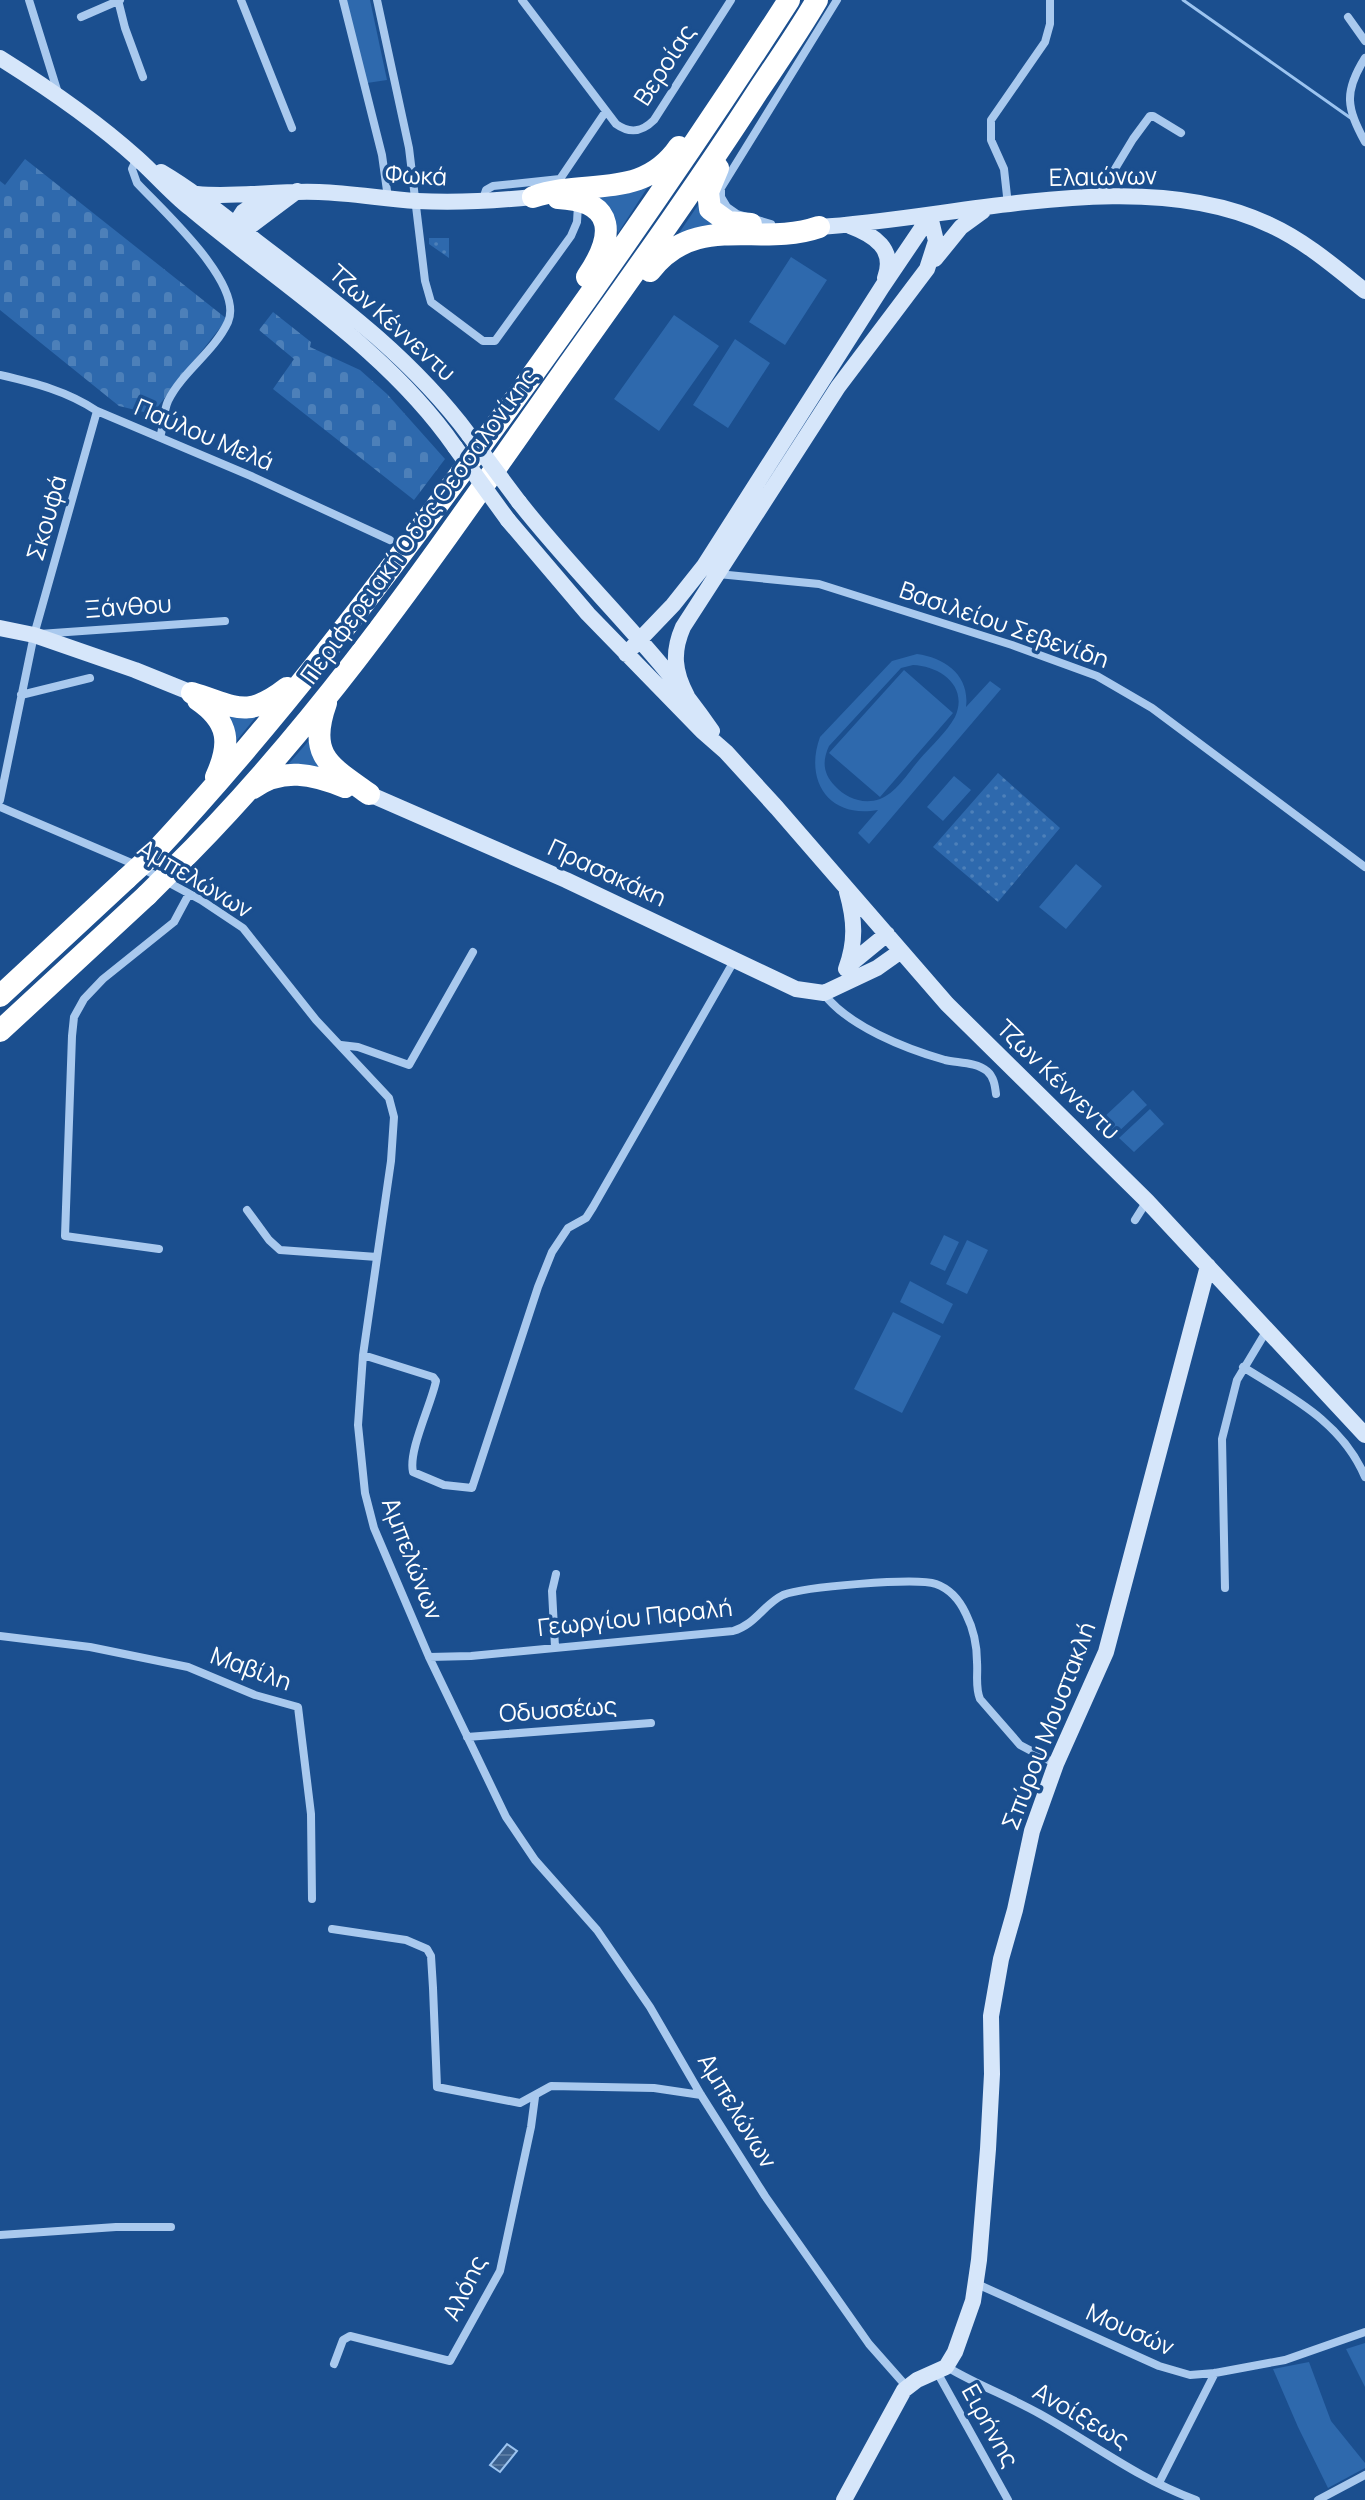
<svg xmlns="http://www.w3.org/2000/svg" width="1365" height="2500" font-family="Manrope,sans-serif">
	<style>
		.green { fill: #2e69ad; fill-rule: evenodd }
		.cemetery { fill: url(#cemetery-stones) }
		.park { fill: url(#park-dots) }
		.water { fill: url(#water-rules); stroke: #9cc4f0; stroke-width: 2 }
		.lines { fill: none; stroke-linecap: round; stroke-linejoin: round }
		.stream { stroke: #9cc4f0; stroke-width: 3 }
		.street { stroke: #a9c9ee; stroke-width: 8 }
		.secondary { stroke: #d6e6fa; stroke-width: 16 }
		.highway { stroke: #fff; stroke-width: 22 }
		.secondary-bridge { stroke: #d6e6fa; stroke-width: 16 }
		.highway-bridge { stroke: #fff; stroke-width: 22 }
		.labels { text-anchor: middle; stroke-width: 7; stroke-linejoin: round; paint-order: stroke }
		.street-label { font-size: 24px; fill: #fff; stroke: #1b4f8f }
	</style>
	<defs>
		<pattern id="cemetery-stones" width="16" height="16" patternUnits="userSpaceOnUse" patternTransform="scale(2)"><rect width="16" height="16" fill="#2e69ad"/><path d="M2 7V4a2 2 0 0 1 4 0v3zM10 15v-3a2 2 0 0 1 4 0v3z" fill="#4d80b9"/></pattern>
		<pattern id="park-dots" width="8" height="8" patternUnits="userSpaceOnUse" patternTransform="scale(2)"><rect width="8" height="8" fill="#2e69ad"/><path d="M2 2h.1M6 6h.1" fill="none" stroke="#4d80b9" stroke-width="1.8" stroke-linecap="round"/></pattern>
		<pattern id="water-rules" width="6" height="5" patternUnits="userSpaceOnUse" patternTransform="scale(2)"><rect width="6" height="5" fill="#3c6290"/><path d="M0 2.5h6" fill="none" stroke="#597aa1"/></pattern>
	</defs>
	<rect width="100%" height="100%" fill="#1b4f8f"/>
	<!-- green -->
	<path class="green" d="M 345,0 L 370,0 L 387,80 L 367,83 Z
		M 649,185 L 618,233 L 614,219 L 591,197 Z
		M 700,202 L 720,225 L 673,242 Z
		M 791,257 L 827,280 L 785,345 L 749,322 Z
		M 674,315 L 719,346 L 659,431 L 614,399 Z
		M 735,339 L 770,363 L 728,428 L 693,405 Z
		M 917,654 C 946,658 970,676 966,707 L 990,681 L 1001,689 L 869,844 L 858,833 L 878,810 C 829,819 804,781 820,737 L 892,661 ZM 913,665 C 940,666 969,686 955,717 C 947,732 930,747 919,760 C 908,773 896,793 880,799 C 863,805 846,798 835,786 C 823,774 822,761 829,746 L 901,668 Z
		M 904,670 L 953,713 L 880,797 L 829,753 Z
		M 220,710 L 259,713 L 233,745 Z
		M 312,737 L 326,770 L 285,768 Z
		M 954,776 L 971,790 L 943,821 L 927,807 Z
		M 1076,864 L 1102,886 L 1066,929 L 1039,907 Z
		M 1133,1090 L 1147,1105 L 1116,1134 L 1102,1119 Z
		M 1150,1109 L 1164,1124 L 1134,1152 L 1119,1138 Z
		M 944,1235 L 959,1242 L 945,1271 L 930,1264 Z
		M 967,1240 L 988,1250 L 967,1294 L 946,1284 Z
		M 910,1281 L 953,1304 L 943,1324 L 900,1302 Z
		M 893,1312 L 941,1336 L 902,1413 L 854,1389 Z
		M 1365,2343 L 1365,2387 L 1346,2349 Z
		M 1309,2362 L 1331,2421 L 1365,2463 L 1365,2468 L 1328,2488 L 1298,2427 L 1273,2369 Z"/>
	<!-- cemetery -->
	<path class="cemetery" d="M 25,159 L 227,319 L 152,414 L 119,406 L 0,310 L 0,181 L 5,185 Z
		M 273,312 L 311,342 L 310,347 L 360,370 L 387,394 L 445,459 L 414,500 L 273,389 L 294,359 L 259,330 Z"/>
	<!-- park -->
	<path class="park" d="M 429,238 L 449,238 L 449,258 L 429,244 Z
		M 998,773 L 1060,828 L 998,902 L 933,847 Z"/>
	<!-- water -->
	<path class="water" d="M 507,2444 L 517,2451 L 500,2472 L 490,2465 Z"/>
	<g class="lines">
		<!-- stream -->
		<path class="stream" d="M 1183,0 L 1352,119"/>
		<!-- street -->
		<path class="street" d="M 29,0 L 58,93
			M 118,0 L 125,28 L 143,77
			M 241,0 L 292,128
			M 343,0 L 382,155 L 388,198
			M 377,0 L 409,148 L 425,281 L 431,302 L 483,341 L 495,341 L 571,236 L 577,222 L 578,205
			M 522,0 L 616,124 C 630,134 642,132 654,120 L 731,0
			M 81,17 L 120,0
			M 1348,17 L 1365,41
			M 1365,58 C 1343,93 1347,108 1365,142
			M 137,158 L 132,169 L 137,183 C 162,210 245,284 228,322 C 214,352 182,372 168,401 C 163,412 164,426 160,437
			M 1098,197 L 1133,139 L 1150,116 L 1153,116 L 1181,133
			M 482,202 L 486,190 L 493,186 L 560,179 L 606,111
			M 1008,205 L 1004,169 L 991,140 L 991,120 L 1045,42 L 1050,24 L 1050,0
			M 771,224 L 737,214 L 727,207 L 721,197 L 721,188 L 837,0
			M 0,375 C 35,383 67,391 97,411 L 251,476 L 390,540
			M 718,574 L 819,584 L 1012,645 L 1097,676 L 1152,708 L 1365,867
			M 39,634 L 225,621
			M 21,695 L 90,678
			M 0,800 L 34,635 L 97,411
			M 0,807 L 136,865 L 201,900 L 243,928 L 316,1020 L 389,1098 L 394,1117 L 391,1161 L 363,1355 L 358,1425 L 365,1493 L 374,1528 L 429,1657 L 506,1817 L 535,1860 L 597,1930 L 650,2007 L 701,2095 L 765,2196 L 869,2344 L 907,2387
			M 824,994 C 848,1026 906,1049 945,1060 C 958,1063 976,1062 987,1071 C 994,1077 995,1086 996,1094
			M 341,1045 L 358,1047 L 409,1065 L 473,952
			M 247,1210 L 269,1240 L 280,1250 L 377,1257
			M 1135,1220 L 1147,1201
			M 159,1249 L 65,1236 L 72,1036 L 74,1017 L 84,999 L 103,979 L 174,922 L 189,894
			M 363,1355 L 433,1377 L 436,1381 C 431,1405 408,1451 413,1472 L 444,1485 L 472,1488 L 538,1287 L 552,1252 L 568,1228 L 586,1218 L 593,1207 L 734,961
			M 1243,1367 C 1291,1397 1342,1422 1365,1477
			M 1225,1588 L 1222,1439 L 1237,1380 L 1267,1330
			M 0,1636 L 90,1647 L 188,1667 L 255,1695 L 298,1707 L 311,1814 L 312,1899
			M 555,1647 L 552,1591 L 556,1574
			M 429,1657 L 471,1656 L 733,1631 C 755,1625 764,1604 783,1595 C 803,1587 916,1577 936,1584 C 950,1589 960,1601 966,1614 C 973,1628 977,1646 977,1662 C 978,1675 975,1687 980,1699 L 1020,1745 L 1056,1764
			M 467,1737 L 651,1723
			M 332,1929 L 406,1940 L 427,1949 L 431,1956 L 433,1988 L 437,2087 L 520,2103 L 551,2086 L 654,2088 L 701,2095
			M 0,2235 L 116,2227 L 171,2227
			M 977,2284 L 1159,2366 L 1190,2375 L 1215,2373 L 1285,2360 L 1365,2332
			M 334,2364 L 343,2340 L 350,2336 L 450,2361 L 500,2271 L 531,2127 L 535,2097
			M 947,2367 C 977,2385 1010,2397 1040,2414 C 1092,2443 1140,2480 1196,2500
			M 937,2372 L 1008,2500
			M 1159,2483 L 1215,2373
			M 1318,2500 L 1365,2475"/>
		<!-- secondary -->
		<path class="secondary" d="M 0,58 C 48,88 95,120 137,158 C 155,174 171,193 190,208 C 280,284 387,349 455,447
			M 161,172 C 195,192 225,217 256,241 C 333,300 410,356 469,435
			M 197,194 C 237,198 278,190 319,192 C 352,193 384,199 417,201 C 456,203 494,201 533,197
			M 850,226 C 874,235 896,249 885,278
			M 819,227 C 956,219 1142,163 1270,225 C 1305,241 1335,267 1365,291
			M 230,232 L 243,212 L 270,194
			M 237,236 L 297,191
			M 935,259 L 961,227 L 983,211
			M 519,502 C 581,581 656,649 712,731
			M 508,520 L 588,614 L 702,731 L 726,752 L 777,808 L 947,1004 L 1147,1201 L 1365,1435
			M 0,628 L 34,635 L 135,670 L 192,693
			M 626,654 L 673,605 L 704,566 L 882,287 L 930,216
			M 687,696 C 674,672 672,652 683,627 L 838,387 L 927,269 L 936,241 L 930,216
			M 369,794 L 566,880 L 796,989 L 824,993 L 877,968 L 901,951
			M 848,966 L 887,934
			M 846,969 C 856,942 855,920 847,892
			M 844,2500 L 904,2390 L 917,2380 L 946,2367 L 955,2352 L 973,2301 L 979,2260 L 988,2149 L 992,2074 L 991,2016 L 1001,1959 L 1015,1910 L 1032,1831 L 1056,1764 L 1106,1652 L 1208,1266"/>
		<!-- highway -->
		<path class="highway" d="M 718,168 L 708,192 L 710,209 L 728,222 L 751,224
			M 533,197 C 586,178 642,201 679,147
			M 558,198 C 618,201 614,237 587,277
			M 650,271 C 696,211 759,248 819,227
			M 192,693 C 236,706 246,720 287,688
			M 198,700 C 230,722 231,744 216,777
			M 326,703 C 307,756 330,766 369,794
			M 253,788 C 282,767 313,774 345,787
			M 151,856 C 271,728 377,589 480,447 C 587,301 691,152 789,0
			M 171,871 C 322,723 441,545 562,374 C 629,280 696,187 758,91 C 778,61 799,31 817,0
			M 0,996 L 126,879
			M 0,1031 L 147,895"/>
		<!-- secondary-bridge -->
		<path class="secondary-bridge" d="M 469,435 L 519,502
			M 455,447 L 508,520"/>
		<!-- highway-bridge -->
		<path class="highway-bridge" d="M 126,879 L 151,856
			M 147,895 L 171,871"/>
	</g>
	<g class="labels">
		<!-- street labels -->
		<g class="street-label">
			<text transform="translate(665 65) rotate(-57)" y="8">Βεροίας</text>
			<text transform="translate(416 176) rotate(3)" y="8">Φωκά</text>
			<text transform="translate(1103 177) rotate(-1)" y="8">Ελαιώνων</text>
			<text transform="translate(392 323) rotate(42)" y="8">Τζων Κέννεντυ</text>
			<text transform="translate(204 435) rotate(23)" y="8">Παύλου Μελά</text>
			<text transform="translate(47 518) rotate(-74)" y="8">Σκουφά</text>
			<text transform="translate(419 526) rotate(-54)" y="8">Περιφερειακή Οδός Θεσσαλονίκης</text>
			<text transform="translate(128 607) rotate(-4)" y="8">Ξάνθου</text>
			<text transform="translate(1004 625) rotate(19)" y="8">Βασιλείου Σεβενίδη</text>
			<text transform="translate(607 873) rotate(25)" y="8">Πρασακάκη</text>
			<text transform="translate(195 879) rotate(31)" y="8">Αμπελώνων</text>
			<text transform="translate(1058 1080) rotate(44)" y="8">Τζων Κέννεντυ</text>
			<text transform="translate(412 1559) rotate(69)" y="8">Αμπελώνων</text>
			<text transform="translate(635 1618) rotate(-6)" y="8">Γεωργίου Παραλή</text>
			<text transform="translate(251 1669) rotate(20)" y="8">Μαβίλη</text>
			<text transform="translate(558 1710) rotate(-4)" y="8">Οδυσσέως</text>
			<text transform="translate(1049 1726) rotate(-69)" y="8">Σπύρου Μουστακλή</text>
			<text transform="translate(737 2111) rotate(59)" y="8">Αμπελώνων</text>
			<text transform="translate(465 2288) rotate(-64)" y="8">Αλόης</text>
			<text transform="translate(1130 2330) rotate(24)" y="8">Μουσών</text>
			<text transform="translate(1081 2416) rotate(30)" y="8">Ανοίξεως</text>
			<text transform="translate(990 2426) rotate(61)" y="8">Ειρήνης</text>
		</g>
	</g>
</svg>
